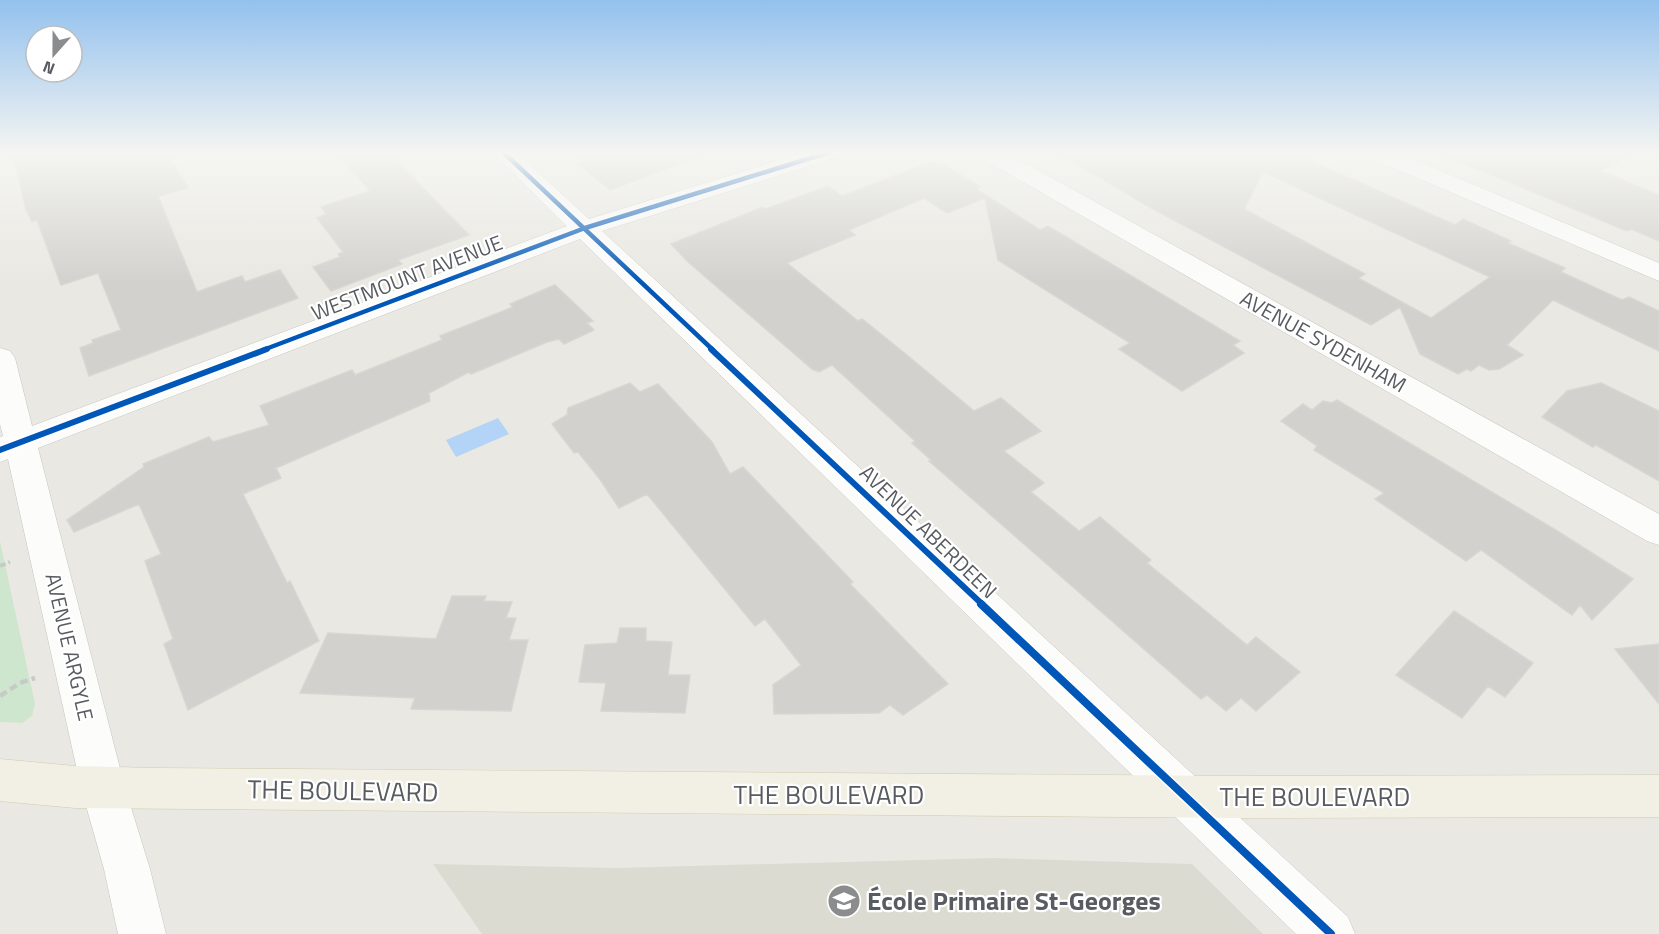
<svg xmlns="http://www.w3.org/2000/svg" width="1659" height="934" font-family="'Titillium Web',sans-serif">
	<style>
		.education { fill: #dcdbd1 }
		.green { fill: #cfe6ce }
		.water { fill: #b3d4f6 }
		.building { fill: #d2d1cd; stroke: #d8d6d1; stroke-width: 1.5; fill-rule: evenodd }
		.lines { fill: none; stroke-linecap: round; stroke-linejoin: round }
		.minor-casing { stroke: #c5c6c4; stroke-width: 1 }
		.major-casing { stroke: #d1cbaf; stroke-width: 1 }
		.path-far1 { stroke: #c6cbc8; stroke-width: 4; stroke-dasharray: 6 3; stroke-linecap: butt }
		.path { stroke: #c6cbc8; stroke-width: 4.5; stroke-dasharray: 8 4; stroke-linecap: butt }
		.minor { fill: #fcfcfb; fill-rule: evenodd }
		.major { fill: #f2f0e5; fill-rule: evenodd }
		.cycleway-far2-casing { stroke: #fff; stroke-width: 8 }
		.cycleway-far1-casing { stroke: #fff; stroke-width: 10 }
		.cycleway-casing { stroke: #fff; stroke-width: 11 }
		.cycleway-far2 { stroke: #0057b8; stroke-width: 4.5 }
		.cycleway-far1 { stroke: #0057b8; stroke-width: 6 }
		.cycleway { stroke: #0057b8; stroke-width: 8 }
		.labels { text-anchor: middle; stroke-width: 4.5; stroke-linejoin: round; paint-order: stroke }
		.street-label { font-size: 21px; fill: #585b60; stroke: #fff }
		.near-street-label { font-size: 26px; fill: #585b60; stroke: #fff }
		.near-poi-label { font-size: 26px; font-weight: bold; fill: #585b60; stroke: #fff; text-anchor: start }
	</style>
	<rect width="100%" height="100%" fill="#e9e8e2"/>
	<!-- education -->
	<path class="education" d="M 995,858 L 1192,864 L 1263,934 L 482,934 L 433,864 L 617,868 Z"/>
	<!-- green -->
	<path class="green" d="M 0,541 L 35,704 L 32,716 L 22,723 L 0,722 Z"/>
	<!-- water -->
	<path class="water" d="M 498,418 L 509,434 L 456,457 L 446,440 Z"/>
	<!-- building -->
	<path class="building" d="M 36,152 L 166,152 L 188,188 L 158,196 L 197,292 L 242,276 L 245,282 L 280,270 L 298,298 L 89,376 L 80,348 L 93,343 L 92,340 L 121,330 L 98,273 L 61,285 L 37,220 L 32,222 L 26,209 L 14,158 Z
		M 336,152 L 388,152 L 469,235 L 398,260 L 402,264 L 331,291 L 313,267 L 340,257 L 338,254 L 343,252 L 317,218 L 326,214 L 321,207 L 370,191 Z
		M 572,152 L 702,152 L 703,155 L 610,190 L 577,163 L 583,162 Z
		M 1056,152 L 1292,152 L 1455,225 L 1463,219 L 1511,241 L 1508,243 L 1565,268 L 1561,272 L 1622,300 L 1629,297 L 1659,311 L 1659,351 L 1553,300 L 1507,345 L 1523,355 L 1499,369 L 1489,370 L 1479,365 L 1471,371 L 1467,369 L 1458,374 L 1420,354 L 1400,307 L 1371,325 L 1153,209 ZM 1263,172 L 1490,277 L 1431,318 L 1358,278 L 1365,274 L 1244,209 Z
		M 1436,152 L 1637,152 L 1600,171 L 1659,195 L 1659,241 L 1631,229 L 1627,231 Z
		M 933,161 L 941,166 L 945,165 L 980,187 L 976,189 L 1040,230 L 1048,226 L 1240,341 L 1233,345 L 1244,353 L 1182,391 L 1119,349 L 1130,343 L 998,260 L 985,198 L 947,213 L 924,198 L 849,230 L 855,235 L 787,263 L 858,321 L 862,319 L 902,351 L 974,411 L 1001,398 L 1041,431 L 1004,451 L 1044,483 L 1031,492 L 1079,531 L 1100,517 L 1151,560 L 1147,563 L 1247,645 L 1256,637 L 1300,672 L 1256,711 L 1241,698 L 1226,711 L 1207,695 L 1201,699 L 929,461 L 931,460 L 912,443 L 915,441 L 832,365 L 819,372 L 812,369 L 687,261 L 671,244 L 763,207 L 766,209 L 828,186 L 842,196 Z
		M 555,285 L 593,321 L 587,323 L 594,330 L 564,344 L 559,339 L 547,342 L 471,374 L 469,372 L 429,393 L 430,401 L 276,468 L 281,478 L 243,494 L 287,583 L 290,581 L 319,641 L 188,710 L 164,644 L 173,639 L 145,561 L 161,554 L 139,504 L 74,532 L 67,520 L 144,467 L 143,464 L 209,437 L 213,442 L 269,425 L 260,406 L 352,370 L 355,375 L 442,340 L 440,336 L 513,307 L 510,304 Z
		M 630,383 L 640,392 L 658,384 L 712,442 L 730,474 L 743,467 L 853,582 L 850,584 L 948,684 L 903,715 L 890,705 L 879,713 L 774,714 L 773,685 L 801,665 L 765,619 L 755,626 L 647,494 L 619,508 L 599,478 L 578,452 L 574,453 L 552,424 L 567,415 L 568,408 Z
		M 1601,383 L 1659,411 L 1659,481 L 1596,445 L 1593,447 L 1542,417 L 1567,391 Z
		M 1337,400 L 1554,529 L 1633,579 L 1592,620 L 1580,605 L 1572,615 L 1481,550 L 1466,561 L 1375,499 L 1384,493 L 1314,450 L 1317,446 L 1281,421 L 1303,404 L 1312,410 L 1323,401 L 1332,403 Z
		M 452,596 L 486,596 L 484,601 L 512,602 L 506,618 L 516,618 L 509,640 L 528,640 L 511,711 L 411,709 L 415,698 L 300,693 L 328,633 L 436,639 Z
		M 1454,611 L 1533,663 L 1505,697 L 1488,686 L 1462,718 L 1396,675 Z
		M 620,628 L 646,628 L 646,641 L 672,642 L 668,675 L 690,675 L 685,713 L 601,711 L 606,683 L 579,682 L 585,645 L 617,643 Z
		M 1659,644 L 1659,704 L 1615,649 Z"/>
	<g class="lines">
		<defs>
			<path id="minor" d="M 492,152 L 516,152 L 589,219 L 806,152 L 841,152 L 838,157 L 602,231 L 1348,917 L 1355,934 L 1296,934 L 580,239 L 38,448 L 125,788 L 150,869 L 166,934 L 118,934 L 104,869 L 81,788 L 8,459 L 0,462 L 0,437 L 3,436 L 0,424 L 0,348 L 10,351 L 15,358 L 32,426 L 567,226 Z
				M 977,152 L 1005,152 L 1659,514 L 1659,545 L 1647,541 L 980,157 Z
				M 1365,152 L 1396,152 L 1659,263 L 1659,281 L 1368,157 Z"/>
			<path id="major" d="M 0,759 L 75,766 L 156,768 L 1237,776 L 1659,775 L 1659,817 L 1237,818 L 75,808 L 0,801 Z"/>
		</defs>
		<!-- minor casing -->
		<use href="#minor" class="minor-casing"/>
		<!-- major casing -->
		<use href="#major" class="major-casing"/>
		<!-- path-far1 -->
		<path class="path-far1" d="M 0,566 L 10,562"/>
		<!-- path -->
		<path class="path" d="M 0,696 L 20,683 L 35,678"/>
		<!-- minor -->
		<use href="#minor" class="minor"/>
		<!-- major -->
		<use href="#major" class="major"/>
		<defs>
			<path id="cycleway-far2" d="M 503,152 L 713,350
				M 263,350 L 585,228 L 830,152"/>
			<path id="cycleway-far1" d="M 711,349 L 983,605
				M 0,450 L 267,349"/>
			<path id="cycleway" d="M 981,604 L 1331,934"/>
		</defs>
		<!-- cycleway-far2 casing -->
		<use href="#cycleway-far2" class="cycleway-far2-casing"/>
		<!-- cycleway-far1 casing -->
		<use href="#cycleway-far1" class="cycleway-far1-casing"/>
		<!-- cycleway casing -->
		<use href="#cycleway" class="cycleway-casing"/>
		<!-- cycleway-far2 -->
		<use href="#cycleway-far2" class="cycleway-far2"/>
		<!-- cycleway-far1 -->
		<use href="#cycleway-far1" class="cycleway-far1"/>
		<!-- cycleway -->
		<use href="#cycleway" class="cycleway"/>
	</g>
	<!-- sky -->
	<linearGradient id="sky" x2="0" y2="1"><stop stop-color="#93c1ee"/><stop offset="0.54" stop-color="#f5f5f2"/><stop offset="1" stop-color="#f5f5f2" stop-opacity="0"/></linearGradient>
	<rect width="1659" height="283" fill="url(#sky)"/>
	<!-- icons -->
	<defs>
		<symbol id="school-disc" viewBox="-11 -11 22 22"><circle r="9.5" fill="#8b8c8e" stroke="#fff"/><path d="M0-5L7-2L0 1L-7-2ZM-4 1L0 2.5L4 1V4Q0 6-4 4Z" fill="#fff"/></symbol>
	</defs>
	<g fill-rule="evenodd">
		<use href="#school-disc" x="825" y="882" width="38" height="38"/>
	</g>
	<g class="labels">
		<!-- street labels -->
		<g class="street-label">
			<text transform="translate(407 278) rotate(-21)" y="7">WESTMOUNT AVENUE</text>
			<text transform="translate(1323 342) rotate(29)" y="7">AVENUE SYDENHAM</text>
			<text transform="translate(928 532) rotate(44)" y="7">AVENUE ABERDEEN</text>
			<text transform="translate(69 647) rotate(77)" y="7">AVENUE ARGYLE</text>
		</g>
		<!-- near-street labels -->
		<g class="near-street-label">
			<text transform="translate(343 791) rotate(1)" y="9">THE BOULEVARD</text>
			<text x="829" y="804">THE BOULEVARD</text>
			<text x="1315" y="806">THE BOULEVARD</text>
		</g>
		<!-- near-poi labels -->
		<g class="near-poi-label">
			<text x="867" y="910">École Primaire St-Georges</text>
		</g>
	</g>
	<!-- north arrow -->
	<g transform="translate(54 54) rotate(201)"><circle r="28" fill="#ffffff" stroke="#bcbdbf" stroke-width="1.5"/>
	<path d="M0-4.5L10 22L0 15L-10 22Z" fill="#8b8c8e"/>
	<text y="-9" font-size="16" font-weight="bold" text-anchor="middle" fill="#585b60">N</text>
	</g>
</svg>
